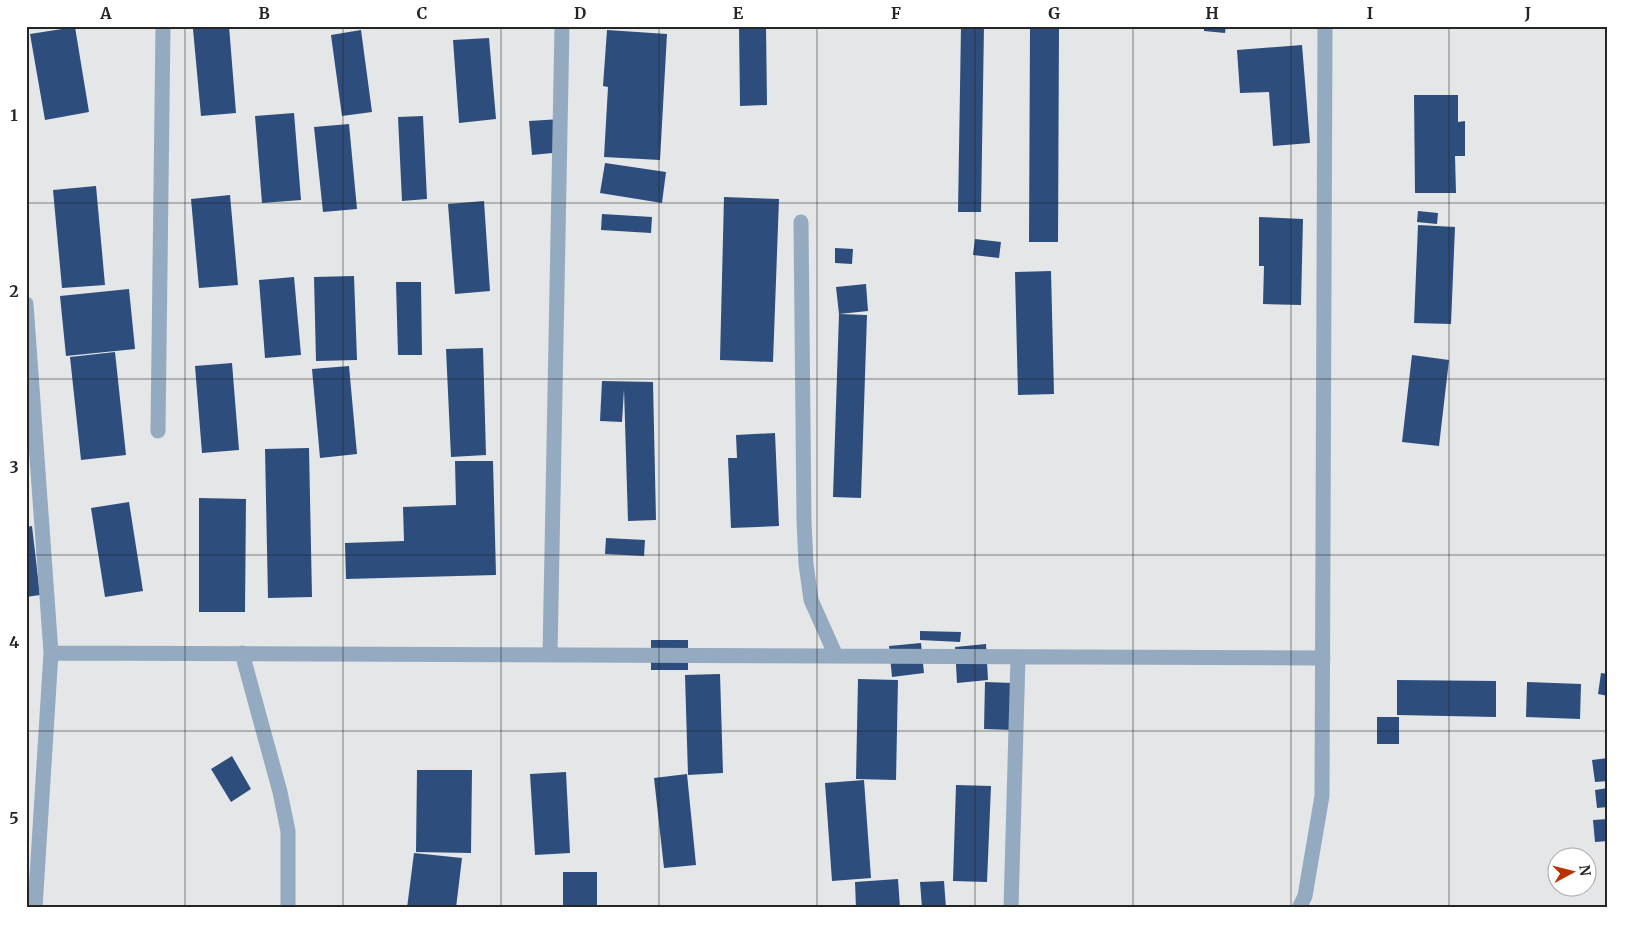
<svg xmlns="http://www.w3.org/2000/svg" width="1634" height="934" font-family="Merriweather,serif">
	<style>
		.building { fill: #2d4d7d }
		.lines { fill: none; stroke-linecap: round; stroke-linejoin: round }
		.minor { stroke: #94aac0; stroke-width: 15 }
		.grid { fill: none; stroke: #242525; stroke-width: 1; stroke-opacity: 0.55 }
		.neatline { fill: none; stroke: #242525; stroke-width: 2 }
		.grid-label { font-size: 16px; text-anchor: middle; font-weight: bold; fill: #242525 }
	</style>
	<rect width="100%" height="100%" fill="#e5e6e7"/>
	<!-- building -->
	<path class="building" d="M 229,26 L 236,113 L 201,116 L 193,29 Z
		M 739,26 L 766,26 L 767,105 L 740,106 Z
		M 961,26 L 984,26 L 981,212 L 958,212 Z
		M 1030,26 L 1059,26 L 1058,242 L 1029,242 Z
		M 1204,26 L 1226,26 L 1225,33 L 1204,31 Z
		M 75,27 L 89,112 L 45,120 L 30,34 Z
		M 361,30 L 372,112 L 342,116 L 331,35 Z
		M 607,30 L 667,34 L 660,160 L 604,157 L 608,87 L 603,86 Z
		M 489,38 L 496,119 L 459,123 L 453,40 Z
		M 1302,45 L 1310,143 L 1273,146 L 1269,92 L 1240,93 L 1237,50 Z
		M 1414,95 L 1458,95 L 1458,122 L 1465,121 L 1465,156 L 1455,156 L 1456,193 L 1415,193 Z
		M 294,113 L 301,200 L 262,203 L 255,116 Z
		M 423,116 L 427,199 L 402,201 L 398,117 Z
		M 561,119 L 563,152 L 532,155 L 529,121 Z
		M 349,124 L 357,209 L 323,212 L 314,127 Z
		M 605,163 L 666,172 L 662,203 L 600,193 Z
		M 96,186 L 105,285 L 62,288 L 53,190 Z
		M 230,195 L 238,285 L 199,288 L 191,199 Z
		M 724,197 L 779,199 L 773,362 L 720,360 Z
		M 484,201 L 490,291 L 455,294 L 448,204 Z
		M 1418,211 L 1438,213 L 1437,224 L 1417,222 Z
		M 602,214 L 652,217 L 651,233 L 601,230 Z
		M 1259,217 L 1303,219 L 1301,305 L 1263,304 L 1264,266 L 1259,266 Z
		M 1418,225 L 1455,227 L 1451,324 L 1414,323 Z
		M 975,239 L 1001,242 L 999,258 L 973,255 Z
		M 835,248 L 853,249 L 852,264 L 835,263 Z
		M 1051,271 L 1054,394 L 1018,395 L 1015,272 Z
		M 354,276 L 357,360 L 316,361 L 314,277 Z
		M 294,277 L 301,355 L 265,358 L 259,280 Z
		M 396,282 L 421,282 L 422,355 L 398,355 Z
		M 866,284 L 868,311 L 839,314 L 836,287 Z
		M 129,289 L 135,349 L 66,356 L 60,296 Z
		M 839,314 L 867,315 L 861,498 L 833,497 Z
		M 483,348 L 486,455 L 451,457 L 446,349 Z
		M 115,352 L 126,455 L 81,460 L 70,357 Z
		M 1412,355 L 1449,360 L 1439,446 L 1402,442 Z
		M 232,363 L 239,450 L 202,453 L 195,366 Z
		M 349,366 L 357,454 L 320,458 L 312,369 Z
		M 602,381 L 653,382 L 656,520 L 628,521 L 624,389 L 622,422 L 600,421 Z
		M 775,433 L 779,526 L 731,528 L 728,458 L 737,458 L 736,435 Z
		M 309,448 L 312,597 L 268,598 L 265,449 Z
		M 455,461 L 493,461 L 496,575 L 346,579 L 345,543 L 404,541 L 403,507 L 456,505 Z
		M 199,498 L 246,499 L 245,612 L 199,612 Z
		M 129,502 L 143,591 L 105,597 L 91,508 Z
		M 32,526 L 40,595 L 26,597 L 26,527 Z
		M 606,538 L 645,540 L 644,556 L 605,554 Z
		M 920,631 L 961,632 L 960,642 L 920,640 Z
		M 651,640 L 688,640 L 688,670 L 651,670 Z
		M 921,643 L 924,673 L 892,677 L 889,646 Z
		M 986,644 L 988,680 L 957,683 L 955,647 Z
		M 1601,673 L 1608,674 L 1608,696 L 1598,694 Z
		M 720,674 L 723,773 L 688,775 L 685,675 Z
		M 858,679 L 898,680 L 896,780 L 856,779 Z
		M 1397,680 L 1496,681 L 1496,717 L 1397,715 Z
		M 985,682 L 1013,683 L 1012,730 L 984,729 Z
		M 1527,682 L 1581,684 L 1580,719 L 1526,717 Z
		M 1377,717 L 1399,717 L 1399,744 L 1377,744 Z
		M 232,756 L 251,789 L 231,802 L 211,769 Z
		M 1608,758 L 1608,781 L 1595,782 L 1592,760 Z
		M 417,770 L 472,770 L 471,853 L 416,852 Z
		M 566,772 L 570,853 L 535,855 L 530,774 Z
		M 687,774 L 696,865 L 664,868 L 654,778 Z
		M 864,780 L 871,878 L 832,881 L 825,783 Z
		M 956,785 L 991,786 L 987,882 L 953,881 Z
		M 1608,788 L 1608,807 L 1597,808 L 1595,790 Z
		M 1608,819 L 1608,841 L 1595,842 L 1593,820 Z
		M 414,853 L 462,858 L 456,908 L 407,908 Z
		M 563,872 L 597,872 L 597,905 L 563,905 Z
		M 898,879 L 900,908 L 856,908 L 855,882 Z
		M 944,881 L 946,908 L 922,908 L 920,882 Z"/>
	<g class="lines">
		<!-- minor -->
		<path class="minor" d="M 801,222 L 804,521 L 806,564 L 811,600 L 836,656
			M 26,304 L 51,653 L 35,908
			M 158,431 L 163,26
			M 51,653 L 1323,658
			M 242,653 L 280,792 L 288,831 L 288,908
			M 550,655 L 562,26
			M 1011,908 L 1018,657
			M 1299,908 L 1305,896 L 1322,796 L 1325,26"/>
	</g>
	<!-- grid -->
	<path class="grid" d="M 185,26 L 185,908M 343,26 L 343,908M 501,26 L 501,908M 659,26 L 659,908M 817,26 L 817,908M 975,26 L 975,908M 1133,26 L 1133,908M 1291,26 L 1291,908M 1449,26 L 1449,908M 26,203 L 1608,203M 26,379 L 1608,379M 26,555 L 1608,555M 26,731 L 1608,731"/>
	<!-- border -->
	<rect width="1634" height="934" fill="none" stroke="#ffffff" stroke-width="55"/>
	<!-- north arrow -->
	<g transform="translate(1572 872) rotate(83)"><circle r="24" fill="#ffffff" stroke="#a7a8a8"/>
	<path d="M0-4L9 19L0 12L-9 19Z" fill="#ba3101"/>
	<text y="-8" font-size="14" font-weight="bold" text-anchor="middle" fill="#242525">N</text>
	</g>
	<rect x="28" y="28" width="1578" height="878" class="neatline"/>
	<g class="grid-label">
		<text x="106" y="19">A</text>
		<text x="264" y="19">B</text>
		<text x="422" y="19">C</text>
		<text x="580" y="19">D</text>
		<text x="738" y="19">E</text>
		<text x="896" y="19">F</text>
		<text x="1054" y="19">G</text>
		<text x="1212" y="19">H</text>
		<text x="1370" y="19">I</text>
		<text x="1528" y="19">J</text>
		<text x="14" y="121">1</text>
		<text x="14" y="297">2</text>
		<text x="14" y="473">3</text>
		<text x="14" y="648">4</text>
		<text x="14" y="824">5</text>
	</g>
</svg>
